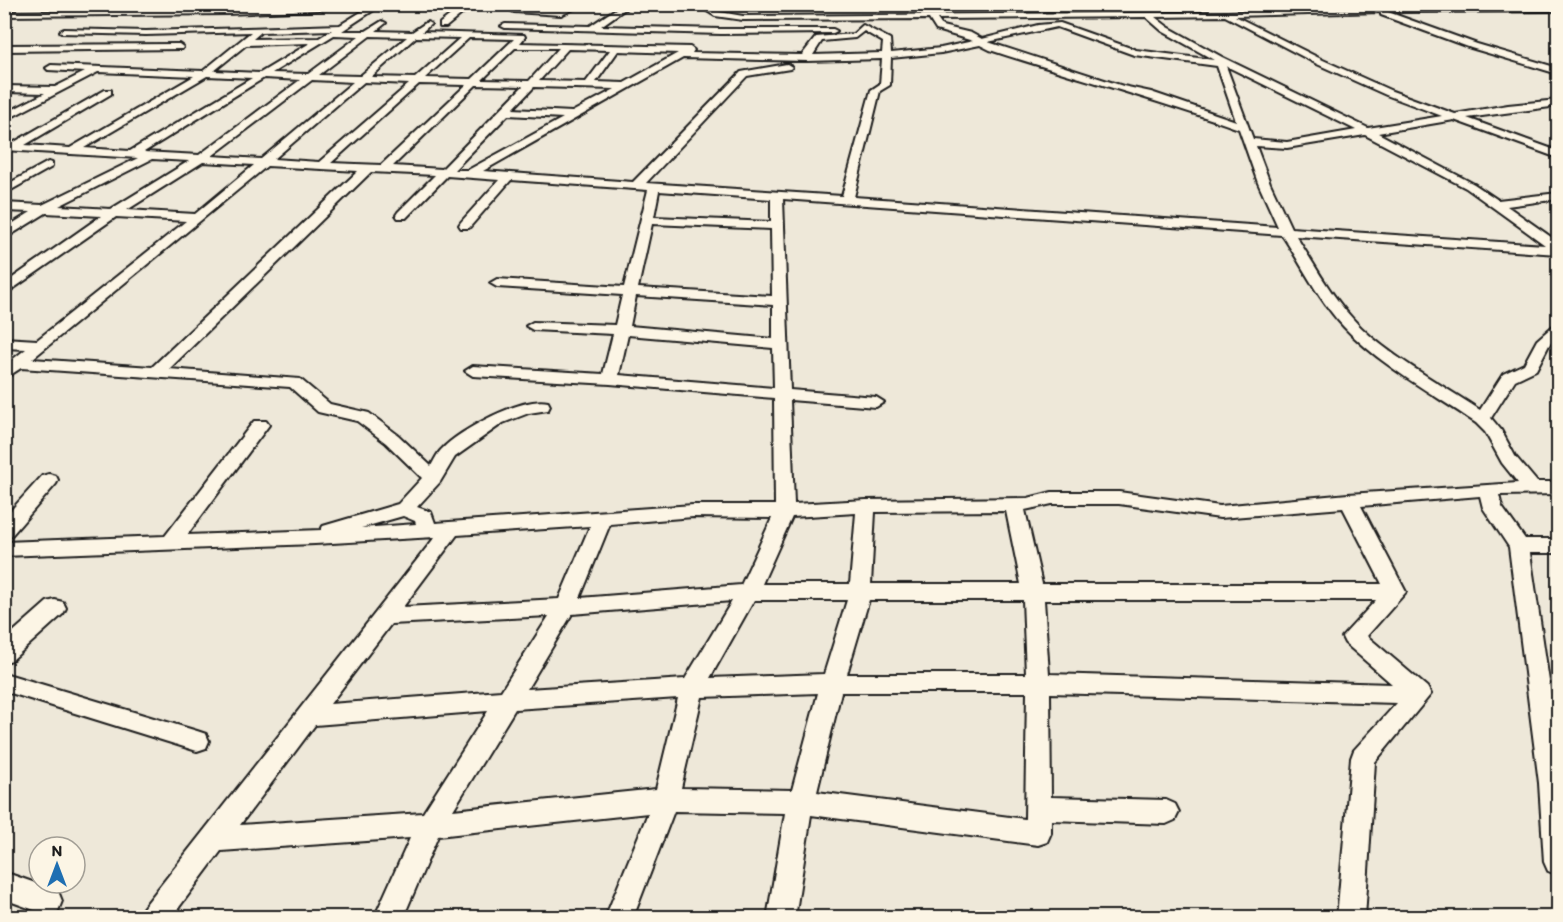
<svg xmlns="http://www.w3.org/2000/svg" width="1563" height="922" font-family="Itim,sans-serif">
	<style>
		.lines { fill: none; stroke-linecap: round; stroke-linejoin: round }
		.minor-casing { stroke: #1c1c1c; stroke-width: 4 }
		.minor { fill: #fcf5e5; fill-rule: evenodd }
	</style>
	<rect width="100%" height="100%" fill="#eee8d9"/>
	<filter id="ink" filterUnits="userSpaceOnUse"><feTurbulence type="fractalNoise" baseFrequency=".0167" numOctaves="2"/><feDisplacementMap in="SourceGraphic" scale="12" xChannelSelector="R" yChannelSelector="G"/><feConvolveMatrix kernelMatrix="1 2 1 2 8 2 1 2 1" color-interpolation-filters="sRGB"/></filter>
	<g filter="url(#ink)">
		<g class="lines">
			<defs>
				<path id="minor" d="M 323,4 L 364,4 L 316,10 L 227,14 L 4,16 L 4,12 L 183,10 Z
					M 374,4 L 383,4 L 342,31 L 366,31 L 382,21 L 386,23 L 376,31 L 412,32 L 427,22 L 431,24 L 422,32 L 524,35 L 525,37 L 520,43 L 690,47 L 694,50 L 692,53 L 802,55 L 816,37 L 853,34 L 863,25 L 890,39 L 891,53 L 941,48 L 973,41 L 936,30 L 929,19 L 743,20 L 715,16 L 696,4 L 706,4 L 720,12 L 743,16 L 1227,12 L 1437,6 L 1558,7 L 1558,11 L 1388,12 L 1477,44 L 1558,68 L 1558,74 L 1471,48 L 1381,15 L 1381,12 L 1235,16 L 1323,60 L 1392,91 L 1455,114 L 1508,105 L 1558,100 L 1558,106 L 1467,118 L 1558,151 L 1558,158 L 1454,120 L 1378,133 L 1474,184 L 1498,200 L 1558,193 L 1558,199 L 1507,206 L 1558,242 L 1558,254 L 1296,236 C 1314,264 1330,294 1353,319 C 1382,352 1441,384 1480,410 L 1503,374 L 1524,364 L 1537,340 L 1553,326 L 1558,325 L 1558,336 L 1549,345 L 1536,370 L 1515,380 L 1491,418 L 1501,430 L 1515,456 L 1537,482 L 1558,482 L 1558,494 L 1499,495 L 1502,507 L 1525,539 L 1558,539 L 1558,553 L 1530,553 L 1558,742 L 1558,875 L 1548,871 L 1544,862 L 1539,783 L 1509,547 L 1483,508 L 1480,496 L 1361,506 L 1406,592 L 1367,636 L 1427,687 L 1431,694 L 1375,762 L 1365,918 L 1337,918 L 1351,758 L 1354,750 L 1397,703 L 1050,693 L 1051,797 L 1166,800 L 1175,804 L 1179,812 L 1175,820 L 1166,824 L 1051,820 L 1051,833 L 1047,842 L 1038,845 L 811,815 L 795,918 L 767,918 L 785,813 L 674,811 L 633,918 L 605,918 L 648,813 L 438,836 L 403,918 L 374,918 L 410,838 L 221,851 L 171,918 L 139,918 L 143,908 L 435,537 L 315,544 L 4,556 L 4,542 L 165,536 L 254,421 L 266,421 L 269,425 L 187,535 L 321,530 L 323,526 L 398,504 L 422,478 L 386,443 L 357,421 L 318,412 L 290,387 L 21,368 L 4,379 L 4,366 L 26,349 L 4,348 L 4,338 L 37,340 L 186,221 L 116,217 L 4,295 L 4,284 L 101,216 L 46,213 L 4,239 L 4,229 L 31,212 L 4,211 L 4,203 L 42,205 L 138,158 L 4,150 L 4,144 L 11,144 L 105,90 L 111,90 L 111,94 L 25,145 L 70,148 L 194,76 L 98,72 L 4,121 L 4,114 L 45,93 L 4,92 L 4,86 L 55,87 L 85,72 L 48,70 L 46,68 L 51,65 L 203,71 L 251,32 L 146,35 L 61,33 L 60,31 L 64,29 L 146,31 L 340,25 ZM 1225,16 L 1317,64 L 1386,95 L 1442,116 L 1368,128 L 1222,57 L 1168,27 L 1155,17 ZM 1146,17 L 1162,31 L 1214,60 L 1136,50 L 1060,23 L 1038,25 L 982,39 L 971,33 L 942,26 L 937,19 ZM 1057,27 L 1134,55 L 1217,66 L 1236,121 L 1151,92 L 1123,86 L 988,42 ZM 332,30 L 319,38 L 253,39 L 261,32 ZM 864,31 L 883,42 L 882,53 L 813,55 L 822,41 L 855,38 ZM 334,35 L 359,36 L 308,74 L 272,73 ZM 370,36 L 407,37 L 360,76 L 319,75 ZM 416,37 L 460,38 L 415,78 L 371,77 ZM 469,38 L 514,39 L 472,79 L 425,78 ZM 310,43 L 260,73 L 214,71 L 246,45 ZM 980,45 L 990,50 C 1073,77 1157,100 1239,129 L 1258,183 L 1278,227 L 854,197 L 880,91 L 890,85 L 891,58 L 941,53 ZM 515,48 L 559,48 L 529,81 L 482,80 ZM 568,49 L 610,50 L 586,82 L 539,81 ZM 618,51 L 678,53 L 624,83 L 596,82 ZM 683,58 L 807,61 L 882,59 L 880,84 L 871,90 L 842,196 L 646,183 L 747,76 L 790,69 L 792,67 L 787,64 L 741,72 L 633,182 L 483,171 ZM 1226,66 L 1356,130 L 1287,142 L 1253,139 ZM 207,76 L 252,78 L 130,151 L 84,148 ZM 264,78 L 300,80 L 199,155 L 144,152 ZM 312,80 L 353,82 L 261,159 L 212,156 ZM 364,82 L 409,84 L 319,162 L 274,159 ZM 419,84 L 466,85 L 381,165 L 331,163 ZM 476,85 L 523,86 L 442,169 L 393,166 ZM 534,87 L 615,89 L 572,112 L 513,109 ZM 508,115 L 563,118 L 468,170 L 454,170 ZM 1365,135 L 1466,188 L 1545,245 L 1291,228 L 1270,183 L 1256,146 L 1287,148 ZM 152,159 L 189,161 L 111,209 L 59,206 ZM 203,162 L 254,165 L 195,214 L 127,210 ZM 267,166 L 358,171 L 152,367 L 32,359 ZM 371,172 L 435,175 L 398,212 L 396,215 L 398,218 L 406,218 L 447,176 L 499,180 L 461,222 L 459,225 L 461,228 L 469,228 L 511,180 L 648,190 L 624,287 L 497,279 L 490,283 L 497,287 L 622,295 L 615,325 L 533,322 L 526,326 L 533,330 L 613,334 L 603,374 L 473,366 L 465,371 L 473,376 L 610,384 L 774,398 L 775,505 L 693,505 L 435,523 L 431,512 L 417,507 L 440,482 L 455,457 L 503,423 L 529,413 L 548,410 L 550,406 L 548,402 C 522,396 459,430 441,450 C 437,454 434,461 431,466 L 398,435 L 369,413 L 330,404 L 300,379 L 169,369 ZM 659,191 L 771,199 L 771,222 L 654,217 ZM 783,199 L 1282,235 C 1302,265 1319,301 1344,327 C 1381,366 1432,393 1476,423 L 1485,432 L 1502,463 L 1518,483 L 1348,494 L 1220,506 L 1119,492 L 1052,492 L 1028,498 L 866,500 L 794,504 L 790,400 L 876,407 L 884,402 L 876,397 L 790,390 ZM 652,224 L 771,229 L 772,296 L 638,288 ZM 636,296 L 773,305 L 773,339 L 630,326 ZM 628,335 L 773,348 L 774,388 L 619,375 ZM 1052,504 L 1119,504 L 1220,518 L 1343,508 L 1382,584 L 1042,584 L 1025,510 ZM 1006,511 L 1021,584 L 871,584 L 875,512 ZM 856,513 L 850,584 L 762,584 L 792,517 ZM 403,516 L 415,521 L 416,524 L 361,528 ZM 693,517 L 772,518 L 741,585 L 580,598 L 610,524 ZM 590,526 L 559,599 L 403,607 L 457,535 ZM 754,600 L 847,600 L 824,674 L 710,678 ZM 869,600 L 1023,600 L 1026,674 L 847,674 ZM 1044,600 L 1376,600 L 1342,637 L 1345,643 L 1392,684 L 1049,674 ZM 732,601 L 685,679 L 527,689 L 572,614 ZM 549,616 L 501,691 L 330,704 L 391,624 ZM 841,692 L 1027,692 L 1025,819 L 817,792 ZM 818,693 L 792,790 L 681,788 L 702,697 ZM 678,698 L 656,789 L 453,810 L 515,709 ZM 488,711 L 423,813 L 240,825 L 315,725 Z
					M 465,4 L 474,4 L 446,27 L 440,27 L 440,23 Z
					M 574,4 L 585,4 L 561,15 L 514,12 L 510,10 L 514,8 L 560,11 Z
					M 623,4 L 632,4 L 601,26 L 720,29 L 833,29 L 837,31 L 833,33 L 721,34 L 505,28 L 501,26 L 505,24 L 590,26 Z
					M 179,44 L 183,47 L 182,49 L 4,51 L 4,45 Z
					M 48,162 L 52,163 L 52,167 L 4,194 L 4,186 Z
					M 49,474 L 56,476 L 58,480 L 56,484 L 11,536 L 4,538 L 4,518 L 42,476 Z
					M 55,600 L 63,602 L 66,608 L 63,614 L 12,660 L 4,663 L 4,640 L 47,602 Z
					M 4,673 L 197,731 L 206,734 L 209,741 L 206,748 L 197,751 L 4,691 Z
					M 4,872 L 58,891 L 62,901 L 58,911 L 48,915 L 4,899 Z"/>
			</defs>
			<!-- minor casing -->
			<use href="#minor" class="minor-casing"/>
			<!-- minor -->
			<use href="#minor" class="minor"/>
		</g>
	</g>
	<!-- margin -->
	<rect width="1563" height="922" fill="none" stroke="#fcf5e5" stroke-width="24"/>
	<rect x="12" y="12" width="1539" height="898" fill="none" stroke="#1c1c1c" stroke-width="2" filter="url(#ink)"/>
	<!-- north arrow -->
	<g transform="translate(57 865)"><circle r="28" fill="#fcf5e5" stroke="#a29e95" stroke-width="1.5"/>
	<path d="M0-4.5L10 22L0 15L-10 22Z" fill="#1f6fb2"/>
	<text y="-9" font-size="16" font-weight="bold" text-anchor="middle" fill="#1c1c1c">N</text>
	</g>
</svg>
